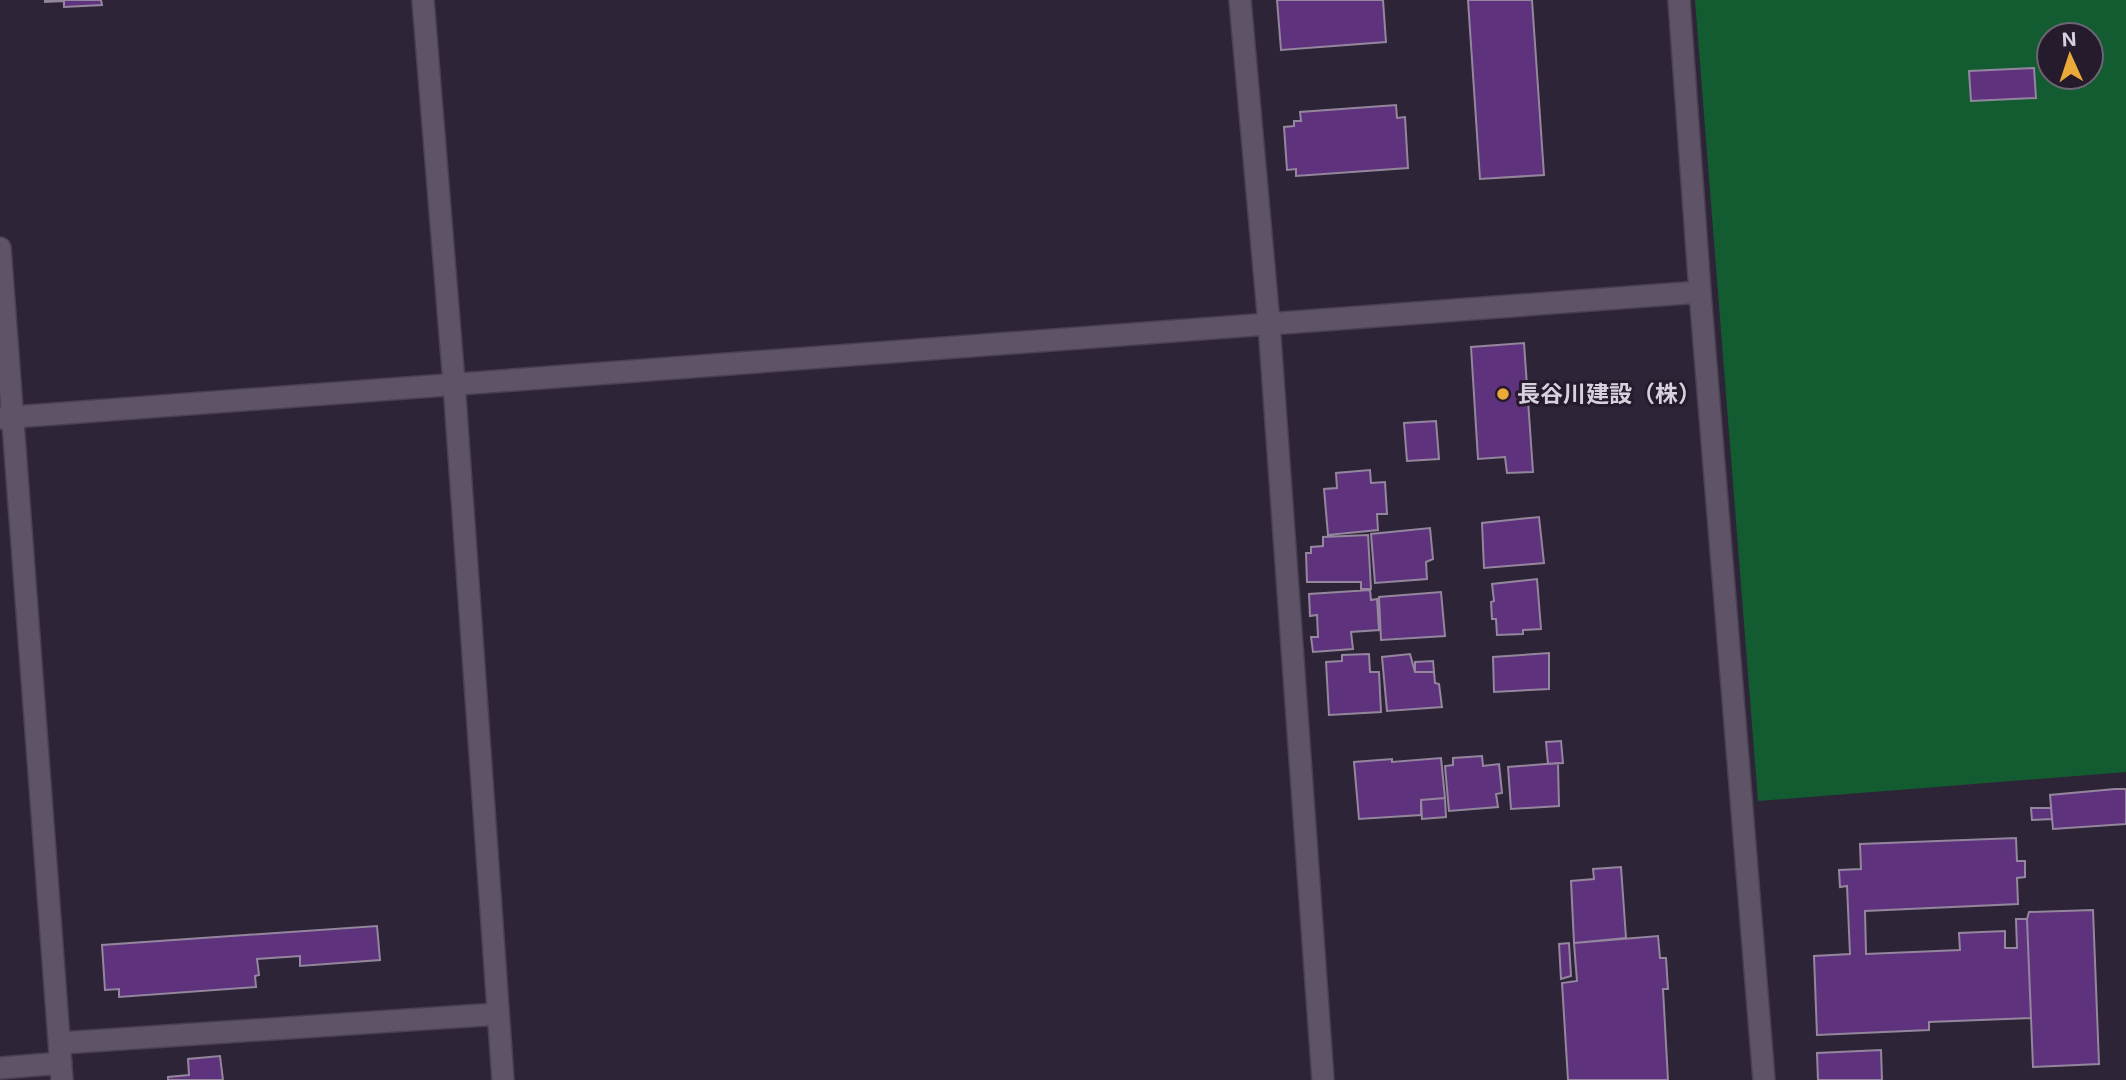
<svg xmlns="http://www.w3.org/2000/svg" width="2126" height="1080" font-family="Inter,'Noto Sans JP',sans-serif">
	<style>
		.green { fill: #135c31; fill-rule: evenodd }
		.building { fill: #5f327d; stroke: #93869d; stroke-width: 2 }
		.lines { fill: none; stroke-linecap: round; stroke-linejoin: round }
		.minor-casing { stroke: #494050; stroke-width: 24 }
		.minor { stroke: #5f5368; stroke-width: 21 }
		.poi-dot { fill: #eba93a; stroke: #251b2d; stroke-width: 2.5 }
		.labels { text-anchor: middle; stroke-width: 6; stroke-linejoin: round; paint-order: stroke }
		.poi-label { font-size: 23px; font-weight: bold; fill: #d7d1dd; stroke: #251b2d; text-anchor: start }
	</style>
	<rect width="100%" height="100%" fill="#2e2437"/>
	<!-- green -->
	<path class="green" d="M 1695,0 L 2126,0 L 2126,772 L 1758,801 ZM 2049,35 L 2091,35 L 2091,77 L 2049,77 Z"/>
	<!-- building -->
	<path class="building" d="M 45,0 L 101,0 L 102,5 L 64,7 L 64,1 L 45,2 Z
		M 1277,0 L 1383,0 L 1386,42 L 1281,50 Z
		M 1468,0 L 1532,0 L 1544,175 L 1480,179 Z
		M 2034,68 L 2036,98 L 1971,101 L 1969,71 Z
		M 1396,105 L 1397,118 L 1405,117 L 1408,168 L 1296,176 L 1296,169 L 1287,170 L 1284,127 L 1294,126 L 1294,121 L 1301,121 L 1300,112 Z
		M 1524,343 L 1533,472 L 1507,473 L 1505,457 L 1478,459 L 1471,347 Z
		M 1436,421 L 1439,459 L 1407,461 L 1404,423 Z
		M 1370,470 L 1371,483 L 1385,482 L 1387,514 L 1377,514 L 1378,530 L 1328,535 L 1324,489 L 1337,488 L 1336,473 Z
		M 1539,517 L 1544,563 L 1484,568 L 1482,523 Z
		M 1430,528 L 1433,559 L 1426,562 L 1427,579 L 1375,583 L 1371,534 Z
		M 1368,535 L 1371,589 L 1361,589 L 1361,582 L 1307,582 L 1306,553 L 1311,553 L 1311,547 L 1323,546 L 1323,537 Z
		M 1537,579 L 1541,629 L 1523,630 L 1523,634 L 1497,635 L 1496,619 L 1492,619 L 1491,602 L 1494,601 L 1492,584 Z
		M 1370,590 L 1371,600 L 1377,599 L 1379,630 L 1351,632 L 1353,649 L 1313,652 L 1311,637 L 1318,637 L 1317,615 L 1310,616 L 1309,594 Z
		M 1441,592 L 1445,636 L 1381,640 L 1379,597 Z
		M 1549,653 L 1549,689 L 1494,692 L 1493,657 Z
		M 1369,654 L 1370,672 L 1379,672 L 1381,712 L 1329,715 L 1326,662 L 1342,661 L 1342,655 Z
		M 1410,654 L 1415,672 L 1434,672 L 1435,683 L 1439,684 L 1442,707 L 1387,711 L 1382,657 Z
		M 1433,661 L 1434,672 L 1415,672 L 1415,662 Z
		M 1561,741 L 1563,763 L 1548,764 L 1546,742 Z
		M 1482,756 L 1483,766 L 1499,764 L 1502,793 L 1496,794 L 1498,807 L 1449,811 L 1445,766 L 1453,765 L 1453,758 Z
		M 1441,758 L 1445,798 L 1421,800 L 1421,815 L 1359,819 L 1354,762 L 1392,759 L 1392,762 Z
		M 1558,763 L 1559,806 L 1511,809 L 1508,767 Z
		M 2115,789 L 2126,789 L 2126,824 L 2053,829 L 2050,795 Z
		M 1445,798 L 1446,817 L 1422,819 L 1421,800 Z
		M 2031,808 L 2051,808 L 2052,819 L 2032,820 Z
		M 2016,838 L 2017,861 L 2025,861 L 2025,877 L 2017,878 L 2018,904 L 1865,911 L 1866,954 L 1960,950 L 1959,933 L 2005,931 L 2005,948 L 2017,948 L 2016,919 L 2027,919 L 2031,1018 L 1929,1022 L 1929,1030 L 1817,1035 L 1814,956 L 1850,954 L 1847,886 L 1840,887 L 1839,870 L 1861,869 L 1860,844 Z
		M 1621,867 L 1626,938 L 1574,943 L 1571,881 L 1594,879 L 1593,869 Z
		M 2093,910 L 2099,1064 L 2033,1067 L 2027,919 L 2029,912 Z
		M 377,926 L 380,960 L 300,966 L 300,956 L 257,959 L 259,975 L 255,976 L 256,987 L 119,997 L 119,989 L 105,990 L 102,945 Z
		M 1658,936 L 1660,958 L 1666,958 L 1668,989 L 1663,989 L 1668,1080 L 1568,1080 L 1562,983 L 1577,981 L 1574,943 Z
		M 1569,943 L 1571,976 L 1561,979 L 1559,944 Z
		M 1881,1050 L 1882,1080 L 1818,1080 L 1817,1053 Z
		M 220,1056 L 223,1080 L 168,1080 L 168,1077 L 189,1075 L 188,1059 Z"/>
	<g class="lines">
		<defs>
			<path id="minor" d="M 423,0 L 454,383 L 503,1080
				M 1240,0 L 1269,324 L 1323,1080
				M 1679,0 L 1700,292 L 1764,1080
				M 0,248 L 62,1080
				M 0,418 L 1700,292
				M 61,1043 L 498,1014
				M 0,1068 L 61,1063"/>
		</defs>
		<!-- minor casing -->
		<use href="#minor" class="minor-casing"/>
		<!-- minor -->
		<use href="#minor" class="minor"/>
	</g>
	<!-- markers -->
	<circle class="poi-dot" cx="1503" cy="394" r="7"/>
	<g class="labels">
		<!-- poi labels -->
		<g class="poi-label">
			<text x="1517" y="402">長谷川建設（株）</text>
		</g>
	</g>
	<!-- north arrow -->
	<g transform="translate(2070 56) rotate(357)"><circle r="33" fill="#251b2d" stroke="#6c6473" stroke-width="2"/>
	<path d="M0-5L12 26L0 18L-12 26Z" fill="#eba93a"/>
	<text y="-10" font-size="19" font-weight="bold" text-anchor="middle" fill="#d7d1dd">N</text>
	</g>
</svg>
